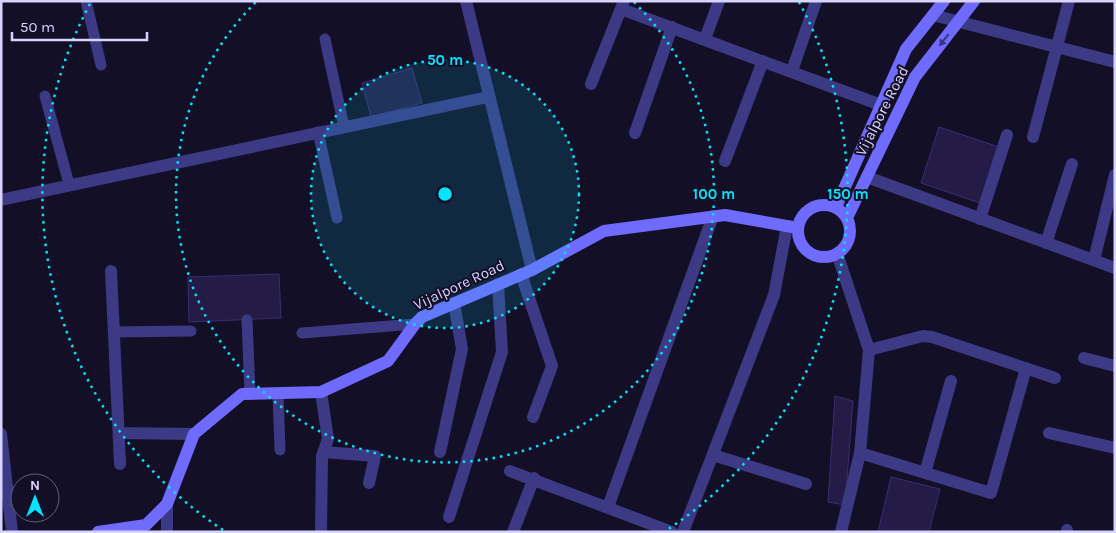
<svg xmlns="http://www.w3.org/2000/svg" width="1116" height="533" font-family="Karla,sans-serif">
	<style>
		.building { fill: #241b47; stroke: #3b2d73 }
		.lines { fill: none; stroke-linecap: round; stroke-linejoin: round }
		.lane { stroke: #3d3a85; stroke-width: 11 }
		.street { stroke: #3d3a85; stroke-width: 12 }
		.secondary { stroke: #6f6bff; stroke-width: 12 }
		.oneway { fill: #38347d }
		.ring { fill: none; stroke: #00e5ff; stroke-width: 2.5; stroke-dasharray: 2.5 5 }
		.labels { text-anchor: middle; stroke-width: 4; stroke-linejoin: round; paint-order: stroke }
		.street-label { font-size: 15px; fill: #d9d4ff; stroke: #130f26 }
		.centre { fill: #00e5ff; stroke: #130f26; stroke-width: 2.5 }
		.ring-label { font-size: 15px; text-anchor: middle; font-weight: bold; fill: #00e5ff; stroke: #130f26; stroke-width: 4; stroke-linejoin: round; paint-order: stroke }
	</style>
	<rect width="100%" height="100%" fill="#130f26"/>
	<!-- building -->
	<path class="building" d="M 412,68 L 422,103 L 371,117 L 362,83 Z
		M 939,127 L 999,147 L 980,203 L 921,183 Z
		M 279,274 L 281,318 L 189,322 L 188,277 Z
		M 835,396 L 853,401 L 845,505 L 828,502 Z
		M 891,477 L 940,489 L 929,532 L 878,532 Z"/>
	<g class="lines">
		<!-- lane -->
		<path class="lane" d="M 86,1 L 101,65
			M 325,39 L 344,127
			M 45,96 L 69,184
			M 318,132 L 337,218
			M 247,320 L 250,394
			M 114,332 L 191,331
			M 302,333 L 415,324
			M 278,393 L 280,450"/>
		<!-- street -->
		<path class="street" d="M 466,1 L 532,270
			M 621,9 L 881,105
			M 933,15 L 1115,62
			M 705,39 L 719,1
			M 792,71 L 816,1
			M 591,84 L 624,1
			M 635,133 L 672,27
			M 1033,137 L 1069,1
			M 725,161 L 763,61
			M 867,177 L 1115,268
			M 1,200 L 488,97
			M 980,219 L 1007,135
			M 1046,243 L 1072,164
			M 837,253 L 869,350 L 860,453 L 841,532
			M 1094,260 L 1115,175
			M 111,271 L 120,464
			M 521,274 L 552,366 L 533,417
			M 869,350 L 923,336 L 932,337 L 1055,378
			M 1084,358 L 1115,366
			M 321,392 L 328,439 L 322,456 L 321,532
			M 119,433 L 194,434
			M 1049,433 L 1115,448
			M 1,434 L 12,532
			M 324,452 L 375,456 L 369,483
			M 440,452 L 462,349 L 454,303
			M 860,453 L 991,493 L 1026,368
			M 713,455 L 806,484
			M 510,471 L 672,532
			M 925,473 L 951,381
			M 167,504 L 167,532
			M 608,507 L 713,216
			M 449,517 L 502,352 L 498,284
			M 513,532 L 534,478
			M 683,532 L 774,295 L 787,226
			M 1067,532 L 1067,530"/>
		<!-- secondary -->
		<path class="secondary" d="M798 231a26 26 0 1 1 52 0a26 26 0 1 1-52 0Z
			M 836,207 L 906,49 L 944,1
			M 847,218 L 915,77 L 974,1
			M 98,532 L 146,525 L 167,504 L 194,434 L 242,394 L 321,392 L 388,361 L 415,324 L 422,317 L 532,270 L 604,231 L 725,215 L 798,228"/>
	</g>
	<!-- one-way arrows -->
	<defs><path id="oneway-solid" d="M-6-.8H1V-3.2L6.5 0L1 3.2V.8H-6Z" transform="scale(1.25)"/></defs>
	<use class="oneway" href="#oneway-solid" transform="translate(944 40) rotate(128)"/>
	<!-- distance rings -->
	<circle cx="445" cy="194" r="134" fill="#00e5ff" fill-opacity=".12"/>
	<g class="ring">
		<circle cx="445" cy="194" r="134"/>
		<path d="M634 2A269 269 0 1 1 256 2"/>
		<path d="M223 530A403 403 0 0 1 91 2M799 2A403 403 0 0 1 667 530"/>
	</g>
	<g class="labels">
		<!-- street labels -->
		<g class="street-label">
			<text transform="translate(882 111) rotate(-63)" y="5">Vijalpore Road</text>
			<text transform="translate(459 285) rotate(-25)" y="5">Vijalpore Road</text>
		</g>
	</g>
	<circle cx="445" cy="194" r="8" class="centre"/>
	<g class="ring-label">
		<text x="445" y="65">50 m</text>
		<text x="714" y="199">100 m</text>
		<text x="848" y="199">150 m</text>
	</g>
	<!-- border -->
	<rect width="1116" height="533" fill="none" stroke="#d9d4ff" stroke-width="5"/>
	<!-- north arrow -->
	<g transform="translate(35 498)"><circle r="24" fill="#130f26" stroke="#625e7d"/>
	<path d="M0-4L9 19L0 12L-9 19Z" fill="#00e5ff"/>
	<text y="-8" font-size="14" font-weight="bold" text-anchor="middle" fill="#d9d4ff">N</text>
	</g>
	<!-- scale -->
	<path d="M12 32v8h135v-8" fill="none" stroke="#d9d4ff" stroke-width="2.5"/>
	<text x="20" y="32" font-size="15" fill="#d9d4ff" stroke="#130f26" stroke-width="4" paint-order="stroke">50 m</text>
</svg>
